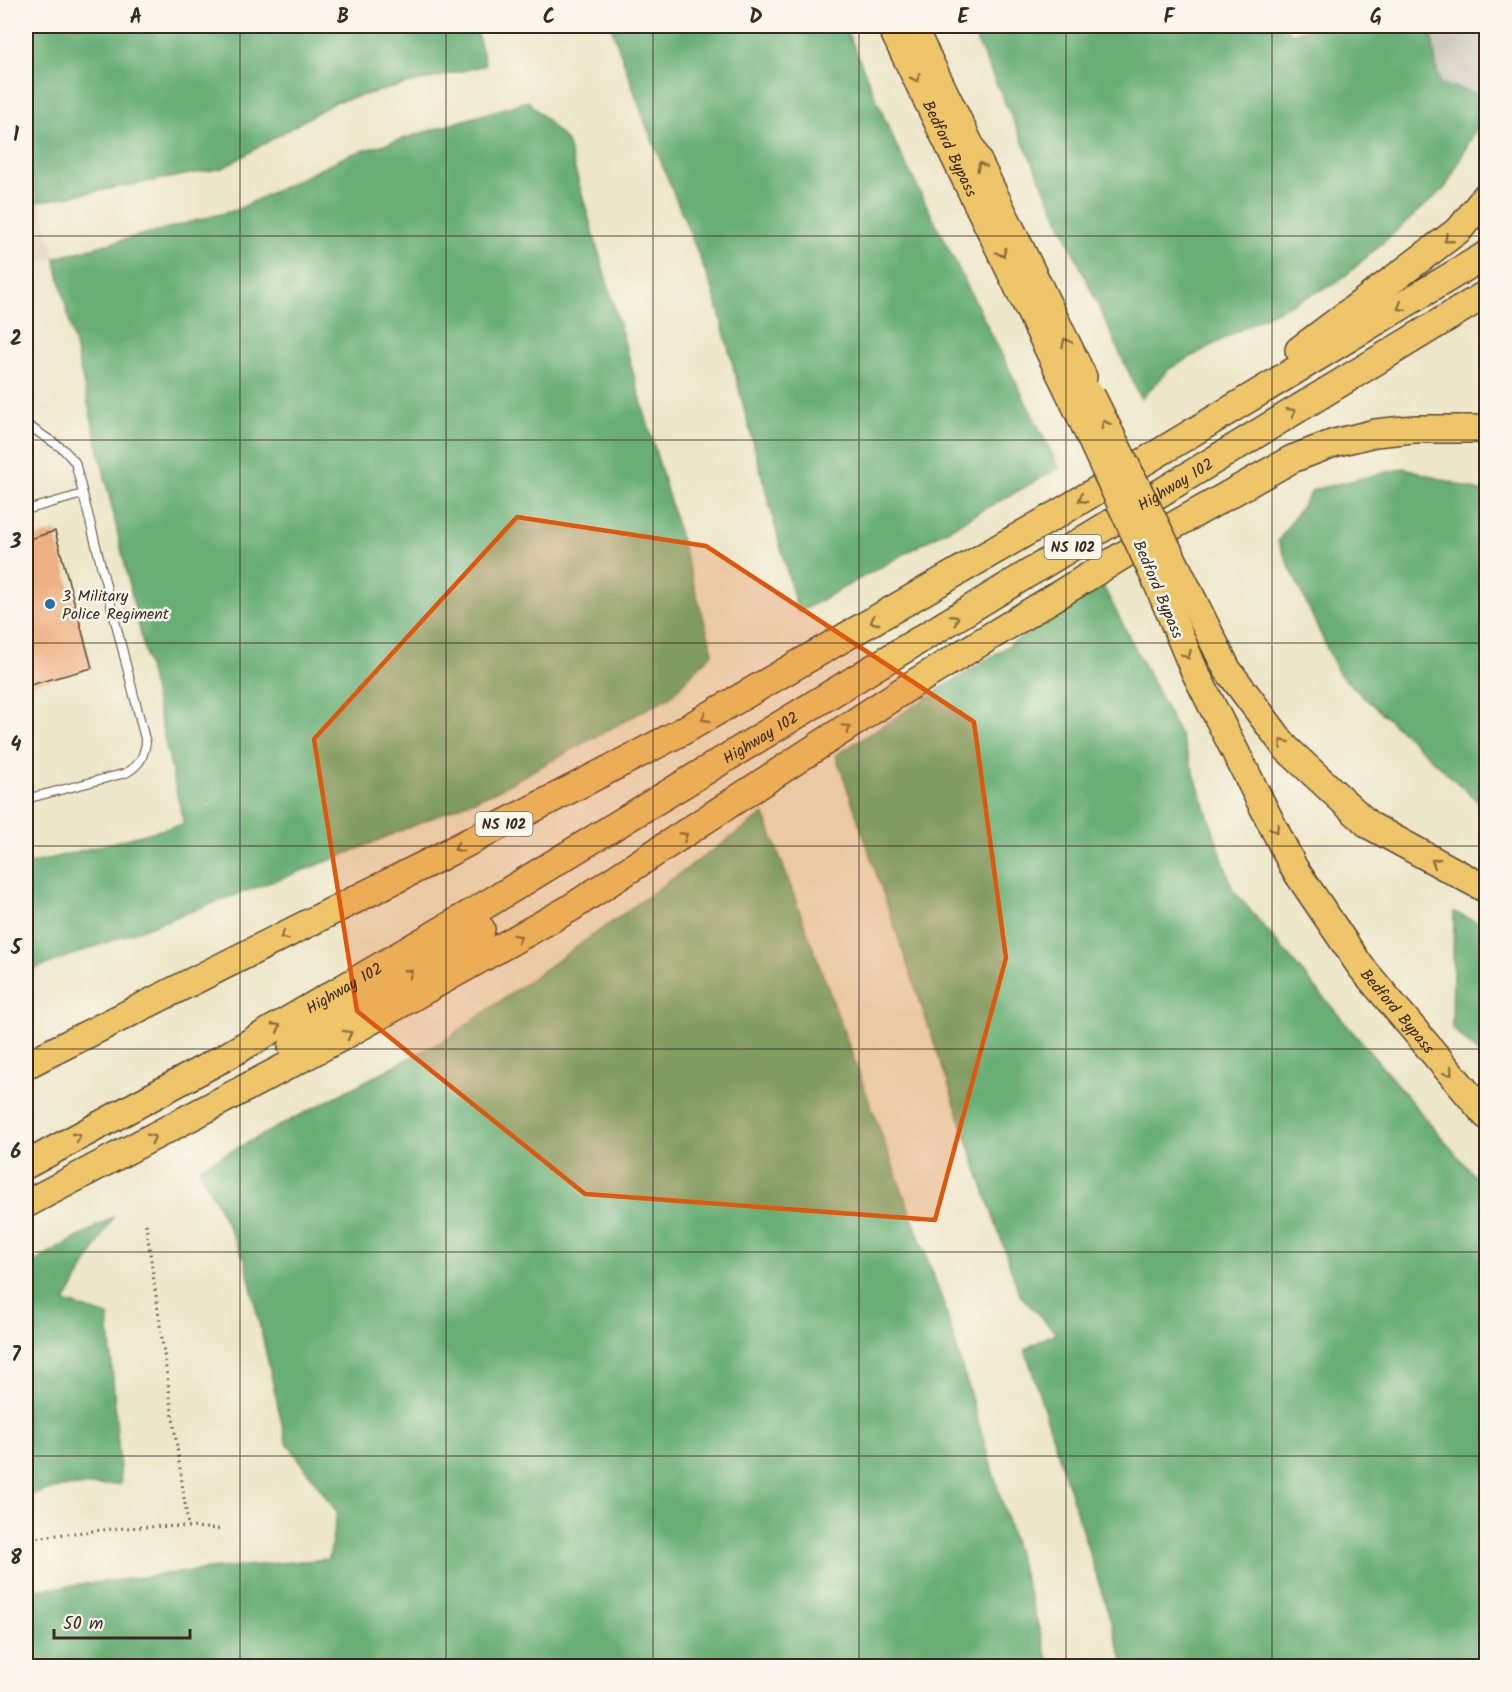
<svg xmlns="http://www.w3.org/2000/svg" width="1512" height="1692" font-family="Kalam,sans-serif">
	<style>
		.built { fill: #e2d6b7 }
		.industrial { fill: #c7c4b8 }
		.forest { fill: #67ae74; stroke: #516c49; stroke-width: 1.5 }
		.building { fill: #eeb082 }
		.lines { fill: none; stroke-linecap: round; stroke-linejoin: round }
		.service-casing { stroke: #564638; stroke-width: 10 }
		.motorway-casing { stroke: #564638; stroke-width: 30 }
		.path { stroke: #564638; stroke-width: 3; stroke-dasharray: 1.5 4.5; stroke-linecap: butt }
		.service { stroke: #fff; stroke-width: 8 }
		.motorway { stroke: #eec569; stroke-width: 27 }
		.motorway-bridge-casing { stroke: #564638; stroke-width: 30; stroke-linecap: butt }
		.motorway-bridge { stroke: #eec569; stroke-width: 27 }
		.oneway { stroke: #8c7040 }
		.marked { fill: #df570d; fill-opacity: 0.2; stroke: #df570d; stroke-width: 4.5; stroke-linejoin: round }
		.grid { fill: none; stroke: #3b2a1e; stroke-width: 1.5; stroke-opacity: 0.55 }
		.poi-dot { fill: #1f6fb2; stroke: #fbf7ec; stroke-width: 2 }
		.labels { text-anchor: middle; stroke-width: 5; stroke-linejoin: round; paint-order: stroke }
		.shield { fill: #fbf7ec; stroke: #75685c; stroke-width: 1.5 }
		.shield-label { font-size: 15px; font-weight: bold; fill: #3b2a1e }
		.street-label { font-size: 16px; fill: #3b2a1e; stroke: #fbf7ec }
		.poi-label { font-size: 16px; fill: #3b2a1e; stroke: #fbf7ec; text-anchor: start }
		.neatline { fill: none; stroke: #3b2a1e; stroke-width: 2 }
		.grid-label { font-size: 20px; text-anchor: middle; font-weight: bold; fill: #3b2a1e }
	</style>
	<rect width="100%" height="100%" fill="#fbf7ec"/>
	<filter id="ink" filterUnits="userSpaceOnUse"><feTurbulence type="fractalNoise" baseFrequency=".0167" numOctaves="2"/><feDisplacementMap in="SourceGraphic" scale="12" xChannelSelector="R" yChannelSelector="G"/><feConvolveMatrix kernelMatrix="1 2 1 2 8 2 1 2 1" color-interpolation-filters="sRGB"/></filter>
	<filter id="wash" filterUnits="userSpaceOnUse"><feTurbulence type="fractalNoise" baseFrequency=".008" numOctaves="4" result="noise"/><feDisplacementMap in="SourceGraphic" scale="24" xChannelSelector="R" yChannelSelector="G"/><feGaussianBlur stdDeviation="1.35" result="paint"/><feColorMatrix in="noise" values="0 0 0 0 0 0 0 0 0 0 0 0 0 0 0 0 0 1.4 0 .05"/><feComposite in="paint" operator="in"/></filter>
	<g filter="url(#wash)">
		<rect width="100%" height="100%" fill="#ede6c8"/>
		<!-- built -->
		<path class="built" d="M 26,153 L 55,258 L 26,266 Z"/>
		<!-- industrial -->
		<path class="industrial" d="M 1430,26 L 1486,26 L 1486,95 L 1439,84 Z"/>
		<!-- forest -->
		<path class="forest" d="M 26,26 L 475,26 L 486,65 L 335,102 L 223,168 L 38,202 L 26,153 Z
			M 611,26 L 845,26 L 896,145 L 1059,468 L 798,613 L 714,293 L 645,122 Z
			M 970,26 L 1283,26 L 1292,34 L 1316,26 L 1430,26 L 1439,84 L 1486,95 L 1486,110 L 1445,188 L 1338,282 L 1252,323 L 1169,369 L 1141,399 Z
			M 528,101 L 567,142 L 713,652 L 671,696 L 496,791 L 331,860 L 26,972 L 26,865 L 184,824 L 55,258 L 236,210 L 349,155 Z
			M 1405,468 L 1486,493 L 1485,808 L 1339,674 L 1278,541 L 1313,490 Z
			M 1103,586 L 1183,741 L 1233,890 L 1486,1190 L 1486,1666 L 1125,1666 L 1025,1349 L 1056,1333 L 1020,1295 L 836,755 Z
			M 764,814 L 943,1302 L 1050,1666 L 134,1666 L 118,1658 L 104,1666 L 26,1666 L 26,1593 L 28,1591 L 219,1568 L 329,1559 L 337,1512 L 286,1441 L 245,1260 L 199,1168 L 448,1038 Z
			M 1454,912 L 1486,926 L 1486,1061 L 1452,1028 Z
			M 113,1217 L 65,1302 L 108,1316 L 121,1484 L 61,1487 L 26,1496 L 26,1267 Z"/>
		<g id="blocks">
			<!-- building -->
			<path class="building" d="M 55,531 L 92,668 L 26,686 L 26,540 Z"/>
		</g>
	</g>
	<g filter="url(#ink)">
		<use href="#blocks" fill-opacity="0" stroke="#564638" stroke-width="1.5"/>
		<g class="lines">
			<defs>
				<path id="service" d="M 26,424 L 63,449 L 75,462 L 83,494 L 26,510
					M 26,799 L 126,773 C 140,765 143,758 146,743 L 83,494"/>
				<g id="motorway">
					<path id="s1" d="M 891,26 L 1074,402"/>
					<path d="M 912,26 L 1083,377"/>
					<path d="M 1299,350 L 1460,229 L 1486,196"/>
					<path d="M 1178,570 L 1227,669 L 1286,748 L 1369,825 L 1486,889"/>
					<path id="s2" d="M 1157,582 L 1194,670 L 1294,868 L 1361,967 L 1486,1115"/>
					<path d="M 292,1047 L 481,929"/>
					<path d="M 26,1065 L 432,861 L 681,732 L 1061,512 L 1486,255"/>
					<path id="s3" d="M 26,1165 L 227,1056 L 492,901 L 1486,294"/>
					<path d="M 26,1204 L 340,1038 L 569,909 L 916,682 L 1148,540 L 1292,459 L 1334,443 L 1375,433 L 1414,429 L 1486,429"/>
				</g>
			</defs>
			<!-- service casing -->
			<use href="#service" class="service-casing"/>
			<!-- motorway casing -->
			<use href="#motorway" class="motorway-casing"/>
			<!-- path -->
			<path class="path" d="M 146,1224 L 188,1526
				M 26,1539 C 91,1531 157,1521 223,1530"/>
			<!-- service -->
			<use href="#service" class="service"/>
			<!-- motorway -->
			<use href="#motorway" class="motorway"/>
			<defs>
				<path id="motorway-bridge" d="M 1091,395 L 1178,570
					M 1074,402 L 1157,582"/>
			</defs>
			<!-- motorway-bridge casing -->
			<use href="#motorway-bridge" class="motorway-bridge-casing"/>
			<!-- motorway-bridge -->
			<use href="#motorway-bridge" class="motorway-bridge"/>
		</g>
		<!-- one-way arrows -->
		<defs><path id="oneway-chevron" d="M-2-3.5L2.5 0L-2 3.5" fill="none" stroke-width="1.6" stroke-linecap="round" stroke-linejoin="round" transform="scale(1.5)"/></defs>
		<g class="oneway">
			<use href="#oneway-chevron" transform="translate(916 78) rotate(64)"/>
			<use href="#oneway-chevron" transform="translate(981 166) rotate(-116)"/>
			<use href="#oneway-chevron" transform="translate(1448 239) rotate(141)"/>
			<use href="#oneway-chevron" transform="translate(1002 253) rotate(64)"/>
			<use href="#oneway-chevron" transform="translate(1401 307) rotate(149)"/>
			<use href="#oneway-chevron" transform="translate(1066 342) rotate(-115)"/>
			<use href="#oneway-chevron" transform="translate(1292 412) rotate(-31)"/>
			<use href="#oneway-chevron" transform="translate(1105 424) rotate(-116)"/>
			<use href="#oneway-chevron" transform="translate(1082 499) rotate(149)"/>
			<use href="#oneway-chevron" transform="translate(955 619) rotate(-31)"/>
			<use href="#oneway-chevron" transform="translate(874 621) rotate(150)"/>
			<use href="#oneway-chevron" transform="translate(1187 655) rotate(67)"/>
			<use href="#oneway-chevron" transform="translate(705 718) rotate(150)"/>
			<use href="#oneway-chevron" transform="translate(847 728) rotate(-34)"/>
			<use href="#oneway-chevron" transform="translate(1283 743) rotate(-129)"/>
			<use href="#oneway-chevron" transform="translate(1275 829) rotate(63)"/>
			<use href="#oneway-chevron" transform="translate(684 836) rotate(-33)"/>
			<use href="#oneway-chevron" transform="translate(458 848) rotate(152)"/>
			<use href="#oneway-chevron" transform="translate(1435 862) rotate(-150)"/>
			<use href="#oneway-chevron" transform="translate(284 936) rotate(153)"/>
			<use href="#oneway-chevron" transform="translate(518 938) rotate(-30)"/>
			<use href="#oneway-chevron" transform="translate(409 973) rotate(-32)"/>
			<use href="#oneway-chevron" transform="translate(277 1027) rotate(-30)"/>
			<use href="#oneway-chevron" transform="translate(348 1034) rotate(-29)"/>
			<use href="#oneway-chevron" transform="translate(1449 1072) rotate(49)"/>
			<use href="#oneway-chevron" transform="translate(77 1137) rotate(-28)"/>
			<use href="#oneway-chevron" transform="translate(152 1138) rotate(-27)"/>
		</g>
	</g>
	<!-- marked area -->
	<path class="marked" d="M 517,517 L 706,546 L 974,722 L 1006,958 L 935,1220 L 585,1194 L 357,1011 L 314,739 Z"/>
	<!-- grid -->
	<path class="grid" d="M 240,26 L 240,1666M 446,26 L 446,1666M 653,26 L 653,1666M 859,26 L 859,1666M 1066,26 L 1066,1666M 1272,26 L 1272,1666M 26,236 L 1486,236M 26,440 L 1486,440M 26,643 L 1486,643M 26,846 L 1486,846M 26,1049 L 1486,1049M 26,1252 L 1486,1252M 26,1456 L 1486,1456"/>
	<!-- markers -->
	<circle class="poi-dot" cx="50" cy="604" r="6"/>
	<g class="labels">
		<!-- shield labels -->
		<g class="shield">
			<rect x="1044.5" y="535" width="57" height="24" rx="4.5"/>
			<rect x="475.5" y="812" width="57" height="24" rx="4.5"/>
		</g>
		<g class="shield-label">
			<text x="1073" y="552">NS 102</text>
			<text x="504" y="829">NS 102</text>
		</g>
		<!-- street labels -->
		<g class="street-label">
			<text dy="6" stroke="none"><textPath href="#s1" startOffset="136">Bedford Bypass</textPath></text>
			<text dy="6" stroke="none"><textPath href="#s3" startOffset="1336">Highway 102</textPath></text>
			<text transform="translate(1159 589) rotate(67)" y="6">Bedford Bypass</text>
			<text dy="6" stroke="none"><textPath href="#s3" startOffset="850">Highway 102</textPath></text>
			<text dy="6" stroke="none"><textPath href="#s3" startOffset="364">Highway 102</textPath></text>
			<text dy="6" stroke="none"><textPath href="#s2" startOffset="494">Bedford Bypass</textPath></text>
		</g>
		<!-- poi labels -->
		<g class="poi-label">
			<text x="62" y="601">3 Military<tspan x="62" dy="18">Police Regiment</tspan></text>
		</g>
	</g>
	<!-- margin -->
	<rect width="1512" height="1692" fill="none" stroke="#fbf7ec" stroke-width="66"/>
	<!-- scale -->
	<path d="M54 1629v9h136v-9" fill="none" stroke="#3b2a1e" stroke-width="3"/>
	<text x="63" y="1629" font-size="18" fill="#3b2a1e" stroke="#fbf7ec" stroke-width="4.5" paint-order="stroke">50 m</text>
	<rect x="33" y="33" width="1446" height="1626" class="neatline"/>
	<g class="grid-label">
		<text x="136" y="23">A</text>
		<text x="343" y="23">B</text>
		<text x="549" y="23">C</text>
		<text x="756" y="23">D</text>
		<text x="963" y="23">E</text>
		<text x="1169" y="23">F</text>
		<text x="1376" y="23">G</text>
		<text x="16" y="141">1</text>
		<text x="16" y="345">2</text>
		<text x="16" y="548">3</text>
		<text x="16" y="751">4</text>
		<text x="16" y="954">5</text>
		<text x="16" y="1158">6</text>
		<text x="16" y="1361">7</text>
		<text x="16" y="1564">8</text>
	</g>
</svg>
